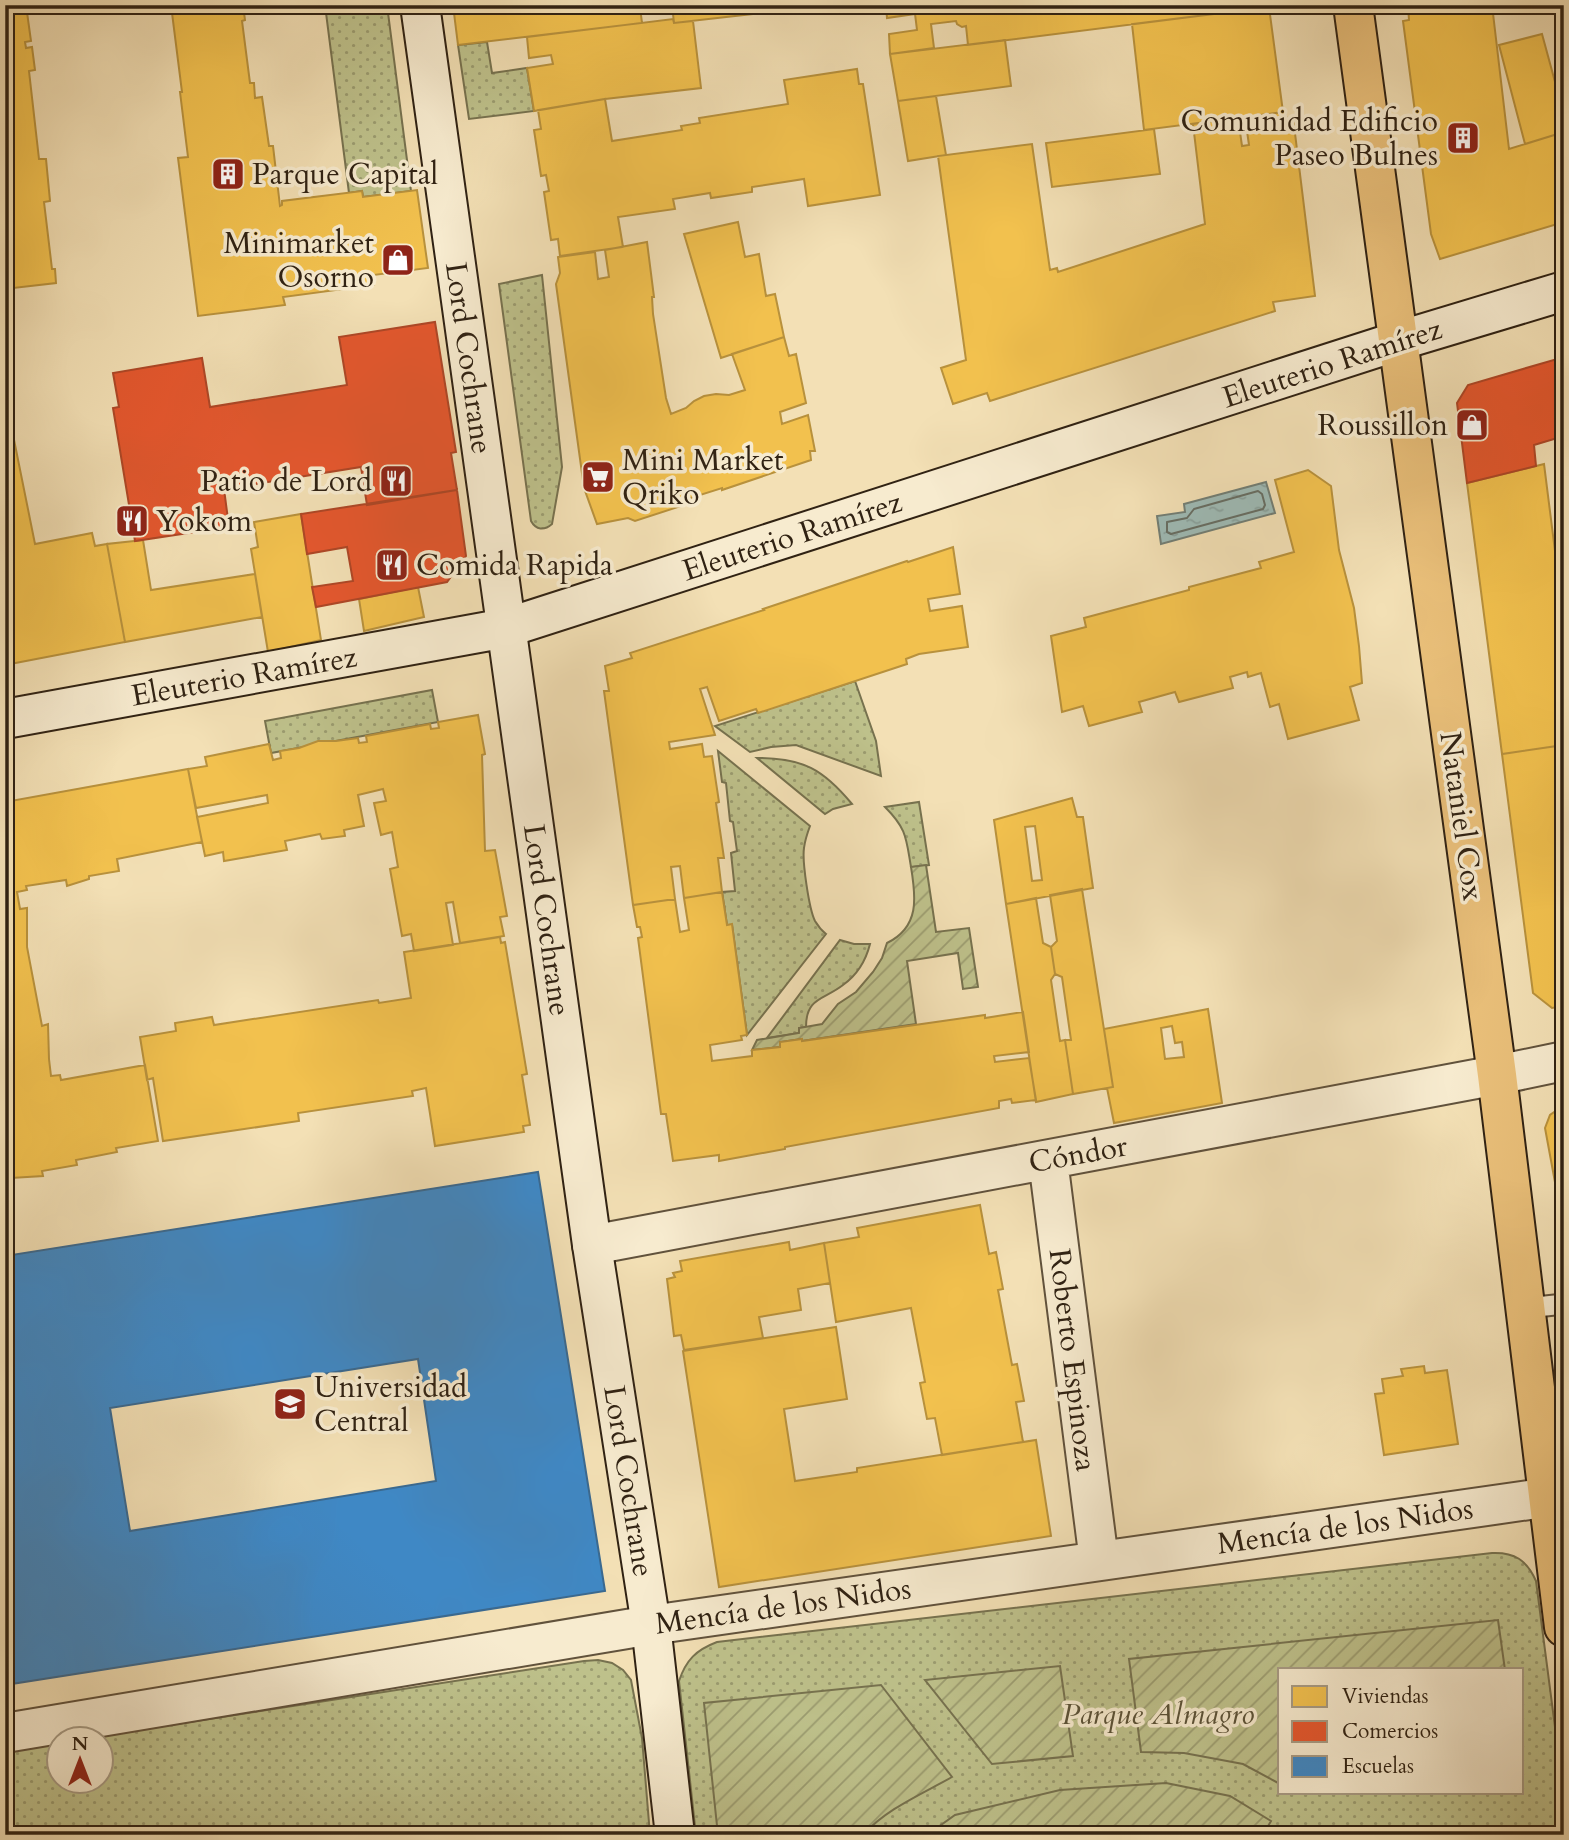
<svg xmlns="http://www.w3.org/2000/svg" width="1569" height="1840" font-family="Cardo,serif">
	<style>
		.grass { fill: url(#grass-dots); stroke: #77724f; stroke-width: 2; fill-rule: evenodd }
		.garden { fill: url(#garden-furrows); stroke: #77724f; stroke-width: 2 }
		.water { fill: url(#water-ripples); stroke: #727e75; stroke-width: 2 }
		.homes { fill: #f2c14e; stroke: #b8913c; stroke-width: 2; fill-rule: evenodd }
		.shops { fill: #e4572e; stroke: #ae4726; stroke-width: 2 }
		.schools { fill: #3f88c5; stroke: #3a6990; stroke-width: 2; fill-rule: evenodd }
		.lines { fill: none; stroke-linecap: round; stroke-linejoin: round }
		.shore { stroke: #676e64; stroke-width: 2 }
		.lane-casing { stroke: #61523c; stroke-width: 23 }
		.street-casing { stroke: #61523c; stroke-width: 42 }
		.secondary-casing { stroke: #302213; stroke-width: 42 }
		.primary-casing { stroke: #302213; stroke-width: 42 }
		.lane { stroke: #f7ebcf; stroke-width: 19 }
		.street { stroke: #f7ebcf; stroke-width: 38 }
		.secondary { stroke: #f7ebcf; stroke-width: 38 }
		.primary { stroke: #eac07a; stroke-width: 38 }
		.labels { text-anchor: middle; stroke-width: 7; stroke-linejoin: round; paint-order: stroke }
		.poi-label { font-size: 30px; fill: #302213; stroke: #f7ebcf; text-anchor: start }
		.street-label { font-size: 30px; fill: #302213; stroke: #f7ebcf }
		.park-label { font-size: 30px; font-style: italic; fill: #5b5237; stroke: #f7ebcf }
	</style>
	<defs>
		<pattern id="grass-dots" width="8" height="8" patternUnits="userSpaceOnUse" patternTransform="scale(1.75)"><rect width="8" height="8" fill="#bec18b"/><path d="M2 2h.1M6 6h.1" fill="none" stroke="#9b9c70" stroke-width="1.8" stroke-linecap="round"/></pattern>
		<pattern id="garden-furrows" width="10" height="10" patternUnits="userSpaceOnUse" patternTransform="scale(1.75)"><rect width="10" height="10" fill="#bec18b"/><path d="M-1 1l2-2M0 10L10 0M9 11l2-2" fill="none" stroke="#9b9c70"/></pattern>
		<pattern id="water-ripples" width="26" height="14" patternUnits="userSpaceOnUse" patternTransform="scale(1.75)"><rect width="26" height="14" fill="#9ebbb6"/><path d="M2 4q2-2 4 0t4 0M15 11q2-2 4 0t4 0" fill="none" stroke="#88a09c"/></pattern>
	</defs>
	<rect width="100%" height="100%" fill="#f3e0b5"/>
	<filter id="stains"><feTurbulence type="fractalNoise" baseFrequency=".00286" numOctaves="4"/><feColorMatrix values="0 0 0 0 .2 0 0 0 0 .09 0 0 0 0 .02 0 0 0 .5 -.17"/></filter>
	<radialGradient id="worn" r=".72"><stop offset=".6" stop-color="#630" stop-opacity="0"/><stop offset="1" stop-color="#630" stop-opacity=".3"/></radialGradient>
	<!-- grass -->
	<path class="grass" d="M 325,5 L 387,5 L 411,191 L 363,197 L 362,191 L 349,193 Z
		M 487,42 L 492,73 L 527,68 L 534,111 L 469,119 L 458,45 Z
		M 542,275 L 562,467 L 552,524 C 544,531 536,530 531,521 L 499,284 Z
		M 855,681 L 876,741 L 881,776 L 796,745 L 771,747 L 750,752 L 715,726 Z
		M 432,690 L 438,722 L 271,753 L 265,721 Z
		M 718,751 L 810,826 C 807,834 805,840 804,848 C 802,861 809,909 815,921 C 818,926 821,930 826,934 L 747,1035 L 732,925 L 727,925 L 722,892 L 735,891 L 731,853 L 737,851 L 733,822 L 730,821 L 726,783 L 722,782 Z
		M 757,758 C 803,758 823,769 852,804 L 833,809 L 825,814 Z
		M 919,802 L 929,865 L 911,867 C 906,838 907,829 885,807 Z
		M 840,940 L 854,944 L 870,944 C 866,960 857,975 843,985 C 824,1000 806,997 806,1027 L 799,1028 L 799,1033 L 767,1038 Z
		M 1492,1553 C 1514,1552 1527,1560 1536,1581 L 1564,1796 L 1564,1835 L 696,1835 L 679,1681 C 686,1660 696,1650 717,1642 ZM 1280,1670 L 1522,1670 L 1522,1793 L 1280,1793 Z
		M 598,1660 L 612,1663 L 623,1670 L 631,1680 L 642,1738 L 650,1835 L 5,1835 L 5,1751 L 59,1743 L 60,1780 L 102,1780 L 102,1738 L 86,1738 L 584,1661 Z"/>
	<!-- garden -->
	<path class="garden" d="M 926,865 L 936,932 L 969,928 L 978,987 L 963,989 L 958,953 L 907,961 L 916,1024 L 802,1041 L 801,1039 L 780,1042 L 780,1047 L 752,1050 L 757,1040 L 799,1033 L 799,1028 L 822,1024 L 838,1004 L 856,992 L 873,972 L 882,958 L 887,943 C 920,927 916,897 911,867 Z
		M 1498,1620 L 1505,1670 L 1280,1670 L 1280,1784 L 1243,1764 L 1184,1753 L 1141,1752 L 1129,1659 Z
		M 1060,1666 L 1073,1756 L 992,1764 L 925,1680 Z
		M 881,1685 L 952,1777 C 922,1794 886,1809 863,1835 L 718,1835 L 704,1703 Z
		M 1166,1783 L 1230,1796 L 1271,1821 L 1263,1835 L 927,1835 L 955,1815 L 1060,1790 Z"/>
	<!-- water -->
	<path class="water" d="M 1266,482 L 1275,513 L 1161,544 L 1157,516 L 1185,512 L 1184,504 Z"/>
	<!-- homes -->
	<path class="homes" d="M 5,5 L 26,5 L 31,41 L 25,42 L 26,48 L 32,47 L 35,70 L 29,71 L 39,159 L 46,159 L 50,201 L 44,202 L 52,269 L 55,269 L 56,283 L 5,289 Z
		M 171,5 L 243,5 L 245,20 L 242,21 L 250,83 L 254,83 L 255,98 L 262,97 L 269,146 L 273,146 L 280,206 L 282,205 L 282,201 L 362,191 L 363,197 L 417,190 L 428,268 L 373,275 L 374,285 L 283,297 L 285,305 L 198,316 L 178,158 L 188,157 L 180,92 L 182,92 Z
		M 453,5 L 658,5 L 640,7 L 642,23 L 458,45 Z
		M 672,5 L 751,5 L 752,14 L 674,23 Z
		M 886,5 L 998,5 L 998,8 L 1029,5 L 1214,5 L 1215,14 L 968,45 L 966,26 L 962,27 L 957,24 L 956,21 L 931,24 L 934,48 L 890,54 L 889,34 L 917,30 L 915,14 L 887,18 Z
		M 1247,5 L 1286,5 L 1247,10 Z
		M 1408,5 L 1492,5 L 1509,149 L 1564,132 L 1564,222 L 1440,259 L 1431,234 L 1403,21 L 1409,20 Z
		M 1269,7 L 1283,112 L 1144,130 L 1132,24 Z
		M 673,19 L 674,23 L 693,21 L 701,88 L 605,99 L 534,111 L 527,68 L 553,64 L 551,55 L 529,58 L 527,37 Z
		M 1542,34 L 1564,115 L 1564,132 L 1525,144 L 1499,45 Z
		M 1005,40 L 1011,86 L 898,101 L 890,54 Z
		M 857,69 L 859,84 L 863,84 L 880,195 L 808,206 L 804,179 L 752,187 L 752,192 L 711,198 L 710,193 L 673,199 L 675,209 L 618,217 L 623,247 L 560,256 L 558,239 L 551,240 L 544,192 L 549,191 L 546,175 L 541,176 L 534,130 L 541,129 L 538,110 L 605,99 L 612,141 L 682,130 L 681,126 L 700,123 L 699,118 L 788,104 L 784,80 Z
		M 936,96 L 946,155 L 908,161 L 898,101 Z
		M 1283,112 L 1284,118 L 1293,117 L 1315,296 L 1273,302 L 1275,311 L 990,401 L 987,393 L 953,404 L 941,368 L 966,360 L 938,156 L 1032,144 L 1050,270 L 1057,268 L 1058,272 L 1205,224 L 1193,124 L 1238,118 L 1242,146 L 1249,145 L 1245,117 Z
		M 1154,129 L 1160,174 L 1052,187 L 1046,143 Z
		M 738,222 L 745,257 L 759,254 L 766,296 L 775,294 L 784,337 L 721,358 L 684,234 Z
		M 647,242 L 654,297 L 652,297 L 653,314 L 666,398 L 671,414 L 686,408 L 694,401 L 704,396 L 716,394 L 729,395 L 745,390 L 732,354 L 784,337 L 789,356 L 796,354 L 806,403 L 780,412 L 782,424 L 808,415 L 815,451 L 810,451 L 811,460 L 722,490 L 722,488 L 687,499 L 684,505 L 635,521 L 628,518 L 597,524 L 584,488 L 556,284 L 560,273 L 558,257 L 595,252 L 598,279 L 609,277 L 605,250 Z
		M 5,395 L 35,544 L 92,533 L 95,546 L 107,544 L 125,642 L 5,665 Z
		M 1544,464 L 1564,622 L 1564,745 L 1502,754 L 1467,483 Z
		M 1308,470 L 1331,486 L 1339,550 L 1354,608 L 1359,646 L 1362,683 L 1350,687 L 1359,720 L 1288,739 L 1279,704 L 1270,707 L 1261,673 L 1248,677 L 1247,672 L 1230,677 L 1233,688 L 1179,702 L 1175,692 L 1139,702 L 1142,712 L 1089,726 L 1083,706 L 1062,712 L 1051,636 L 1086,627 L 1084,618 L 1189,590 L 1189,587 L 1261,568 L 1259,562 L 1294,552 L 1275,480 Z
		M 301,514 L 321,640 L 268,652 L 251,549 L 258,547 L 254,522 Z
		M 143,540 L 151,590 L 255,574 L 262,617 L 125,642 L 107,544 Z
		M 953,547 L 960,594 L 928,599 L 930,611 L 962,606 L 968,647 L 919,654 L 906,659 L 907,664 L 758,713 L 756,709 L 719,721 L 707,687 L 700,689 L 715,735 L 669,742 L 670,749 L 702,744 L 704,757 L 712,756 L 719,802 L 716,803 L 724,858 L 718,858 L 722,892 L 684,898 L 680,866 L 671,867 L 675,899 L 633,905 L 604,691 L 609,691 L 605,666 L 632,658 L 630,653 L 764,610 L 763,609 L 907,561 L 908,562 Z
		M 418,587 L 424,617 L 364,631 L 359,599 Z
		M 478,715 L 485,754 L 482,755 L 485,851 L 495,850 L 507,916 L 500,917 L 504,936 L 460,943 L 453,902 L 446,903 L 453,945 L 414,951 L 411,934 L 402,936 L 390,869 L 398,867 L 392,832 L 381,835 L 374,803 L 386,801 L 383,789 L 358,795 L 364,826 L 344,830 L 345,836 L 322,839 L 320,834 L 285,841 L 287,850 L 224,861 L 223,852 L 205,856 L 197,817 L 268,803 L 267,795 L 196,808 L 188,769 L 207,766 L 205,757 L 269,744 L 273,760 L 281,758 L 280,751 L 299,748 L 318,741 L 336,741 L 358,738 L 359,743 L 367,742 L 366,736 L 430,724 L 431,729 L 439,728 L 438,722 Z
		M 1564,745 L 1564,1006 L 1552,1008 L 1533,993 L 1502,754 Z
		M 188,769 L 202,842 L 117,859 L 119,871 L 89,876 L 89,879 L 67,886 L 66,880 L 26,886 L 27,890 L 17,892 L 20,909 L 27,908 L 27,947 L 42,1026 L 48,1024 L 49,1059 L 51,1076 L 60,1075 L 61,1080 L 145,1065 L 158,1141 L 116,1148 L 117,1152 L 76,1160 L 77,1165 L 42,1171 L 43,1176 L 11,1178 L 9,1171 L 5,1172 L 5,802 Z
		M 1072,798 L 1077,817 L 1083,817 L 1093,888 L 1006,904 L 994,820 ZM 1035,826 L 1042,880 L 1032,881 L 1025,827 Z
		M 1082,889 L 1113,1087 L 1073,1094 L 1065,1040 L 1071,1040 L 1062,977 L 1055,974 L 1051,947 L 1057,941 L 1050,895 Z
		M 722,892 L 727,925 L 732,924 L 747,1035 L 741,1036 L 742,1040 L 710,1045 L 712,1061 L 752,1056 L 752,1050 L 780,1047 L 780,1042 L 802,1039 L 802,1041 L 985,1015 L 985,1018 L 1023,1012 L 1029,1052 L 994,1056 L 995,1062 L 1029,1058 L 1036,1100 L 1012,1103 L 1011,1099 L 999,1101 L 999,1108 L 785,1147 L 785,1149 L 719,1161 L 719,1155 L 673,1161 L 666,1114 L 661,1114 L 638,938 L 642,937 L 640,927 L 637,927 L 633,905 L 675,899 L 680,932 L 689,930 L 684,898 Z
		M 1036,898 L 1043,943 L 1051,947 L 1055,974 L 1051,980 L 1060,1041 L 1065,1040 L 1073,1094 L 1036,1102 L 1006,904 Z
		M 500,937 L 501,943 L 505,942 L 527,1074 L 522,1075 L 530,1125 L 523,1126 L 524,1132 L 435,1146 L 426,1088 L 412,1091 L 413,1096 L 298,1113 L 299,1121 L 163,1141 L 153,1078 L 147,1080 L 140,1037 L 176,1031 L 175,1023 L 212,1017 L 214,1025 L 378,1000 L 379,1003 L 411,998 L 404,952 Z
		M 1208,1009 L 1222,1103 L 1114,1123 L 1107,1088 L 1113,1087 L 1104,1029 ZM 1172,1026 L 1175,1043 L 1182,1042 L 1184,1057 L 1165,1059 L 1161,1028 Z
		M 1563,1106 L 1564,1106 L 1564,1231 L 1545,1128 L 1550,1115 Z
		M 980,1205 L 989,1254 L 996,1252 L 1003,1289 L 998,1290 L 1012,1365 L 1017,1364 L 1024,1401 L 1016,1402 L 1023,1442 L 942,1455 L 935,1418 L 927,1419 L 920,1383 L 925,1382 L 911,1308 L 836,1322 L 824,1243 L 859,1237 L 857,1228 Z
		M 789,1242 L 790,1250 L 824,1243 L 830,1283 L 798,1289 L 801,1310 L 759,1317 L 763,1338 L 684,1350 L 681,1335 L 674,1336 L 667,1279 L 675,1277 L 673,1273 L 682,1271 L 680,1261 Z
		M 836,1327 L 847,1399 L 784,1409 L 795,1481 L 857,1472 L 857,1468 L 1036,1440 L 1051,1536 L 719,1587 L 683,1351 Z
		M 1424,1366 L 1425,1373 L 1447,1370 L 1458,1444 L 1384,1455 L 1375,1394 L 1384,1393 L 1382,1379 L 1403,1376 L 1401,1369 Z"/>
	<!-- shops -->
	<path class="shops" d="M 435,322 L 456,452 L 451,453 L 457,490 L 367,505 L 361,467 L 224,489 L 229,527 L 135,541 L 113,408 L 119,407 L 113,373 L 202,358 L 210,407 L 347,385 L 339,337 Z
		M 1564,357 L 1564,436 L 1534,445 L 1536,466 L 1467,483 L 1457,403 L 1468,385 Z
		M 457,490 L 466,556 L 447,582 L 316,607 L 312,587 L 353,581 L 347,547 L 307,554 L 301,514 Z"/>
	<!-- schools -->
	<path class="schools" d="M 538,1172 L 605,1591 L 5,1685 L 5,1256 ZM 418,1359 L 436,1481 L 130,1531 L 110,1408 Z"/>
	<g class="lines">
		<!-- shore -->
		<path class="shore" d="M 1258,491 L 1262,494 L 1265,505 L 1263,509 L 1171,534 L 1167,532 L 1167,522 L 1187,518 L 1194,509 Z"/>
		<defs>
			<path id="lane" d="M 1527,1308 L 1564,1304"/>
			<path id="street" d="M 1048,1160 L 1099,1561
				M 592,1245 L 1497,1075 L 1564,1061
				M 5,1733 L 651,1625 L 1564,1495"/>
			<path id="secondary" d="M 420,5 L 592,1245 L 651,1625 L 675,1835
				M 5,719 L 506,628 L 1398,341 L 1564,291"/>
			<path id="primary" d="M 1353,5 L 1497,1075 L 1564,1627"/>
		</defs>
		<!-- lane casing -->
		<use href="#lane" class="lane-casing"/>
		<!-- street casing -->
		<use href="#street" class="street-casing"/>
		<!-- secondary casing -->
		<use href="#secondary" class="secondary-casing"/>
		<!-- primary casing -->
		<use href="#primary" class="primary-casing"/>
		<!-- lane -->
		<use href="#lane" class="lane"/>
		<!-- street -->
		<use href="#street" class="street"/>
		<!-- secondary -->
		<use href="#secondary" class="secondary"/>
		<!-- primary -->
		<use href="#primary" class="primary"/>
	</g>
	<!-- icons -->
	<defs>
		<symbol id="building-square" viewBox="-11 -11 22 22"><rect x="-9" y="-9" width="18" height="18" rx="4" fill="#8f2418" stroke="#f7ebcf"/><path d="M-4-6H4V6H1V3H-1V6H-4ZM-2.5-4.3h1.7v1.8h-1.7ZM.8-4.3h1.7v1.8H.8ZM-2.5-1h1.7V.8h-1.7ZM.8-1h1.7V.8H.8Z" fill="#fff"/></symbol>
		<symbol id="shop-square" viewBox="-11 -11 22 22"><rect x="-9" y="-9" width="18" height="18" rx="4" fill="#8f2418" stroke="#f7ebcf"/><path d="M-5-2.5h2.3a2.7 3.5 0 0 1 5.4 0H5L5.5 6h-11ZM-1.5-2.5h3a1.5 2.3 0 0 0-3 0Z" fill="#fff"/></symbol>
		<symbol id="supermarket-square" viewBox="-11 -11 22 22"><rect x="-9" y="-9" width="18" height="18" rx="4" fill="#8f2418" stroke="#f7ebcf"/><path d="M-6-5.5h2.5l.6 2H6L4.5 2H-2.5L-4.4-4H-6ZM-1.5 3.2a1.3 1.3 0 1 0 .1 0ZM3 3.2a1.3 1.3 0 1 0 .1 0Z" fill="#fff"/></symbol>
		<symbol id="restaurant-square" viewBox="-11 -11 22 22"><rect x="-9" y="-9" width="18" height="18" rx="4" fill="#8f2418" stroke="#f7ebcf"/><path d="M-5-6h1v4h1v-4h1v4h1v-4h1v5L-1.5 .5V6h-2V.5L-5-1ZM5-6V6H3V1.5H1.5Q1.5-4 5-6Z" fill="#fff"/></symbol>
		<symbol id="university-square" viewBox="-11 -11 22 22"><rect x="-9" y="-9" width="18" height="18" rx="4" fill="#8f2418" stroke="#f7ebcf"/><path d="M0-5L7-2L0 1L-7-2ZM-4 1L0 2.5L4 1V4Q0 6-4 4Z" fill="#fff"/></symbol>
	</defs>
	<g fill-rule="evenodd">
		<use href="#building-square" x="1444" y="119" width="38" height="38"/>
		<use href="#building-square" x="209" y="155" width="38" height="38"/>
		<use href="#shop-square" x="379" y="241" width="38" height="38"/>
		<use href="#shop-square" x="1453" y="406" width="38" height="38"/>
		<use href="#supermarket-square" x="579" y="458" width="38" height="38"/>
		<use href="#restaurant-square" x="377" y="462" width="38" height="38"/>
		<use href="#restaurant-square" x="113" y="502" width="38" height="38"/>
		<use href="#restaurant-square" x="373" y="546" width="38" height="38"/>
		<use href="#university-square" x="271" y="1385" width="38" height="38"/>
	</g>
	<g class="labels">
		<!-- poi labels -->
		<g class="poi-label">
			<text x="1438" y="131" text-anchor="end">Comunidad Edificio<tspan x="1438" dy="34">Paseo Bulnes</tspan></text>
			<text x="252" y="184">Parque Capital</text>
			<text x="374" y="253" text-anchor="end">Minimarket<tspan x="374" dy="34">Osorno</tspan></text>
			<text x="1448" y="435" text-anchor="end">Roussillon</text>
			<text x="622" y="470">Mini Market<tspan x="622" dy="34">Qriko</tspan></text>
			<text x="372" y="491" text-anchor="end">Patio de Lord</text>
			<text x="156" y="531">Yokom</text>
			<text x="416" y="575">Comida Rapida</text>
			<text x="314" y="1397">Universidad<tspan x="314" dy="34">Central</tspan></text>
		</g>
		<!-- street labels -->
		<g class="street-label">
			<text transform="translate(469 358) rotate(82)" y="10">Lord Cochrane</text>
			<text transform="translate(1332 363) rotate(-18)" y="10">Eleuterio Ramírez</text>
			<text transform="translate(792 536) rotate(-18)" y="10">Eleuterio Ramírez</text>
			<text transform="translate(244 676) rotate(-10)" y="10">Eleuterio Ramírez</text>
			<text transform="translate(1462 816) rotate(82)" y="10">Nataniel Cox</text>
			<text transform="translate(547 920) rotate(82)" y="10">Lord Cochrane</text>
			<text transform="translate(1078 1154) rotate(-10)" y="10">Cóndor</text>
			<text transform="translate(1073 1360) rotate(83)" y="10">Roberto Espinoza</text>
			<text transform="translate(629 1481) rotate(81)" y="10">Lord Cochrane</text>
			<text transform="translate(1345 1526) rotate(-8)" y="10">Mencía de los Nidos</text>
			<text transform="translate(783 1606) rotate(-8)" y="10">Mencía de los Nidos</text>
		</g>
		<!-- park labels -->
		<g class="park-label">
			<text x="1158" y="1724">Parque Almagro</text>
		</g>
	</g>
	<!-- margin -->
	<rect width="1569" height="1840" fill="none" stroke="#f3e0b5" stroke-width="28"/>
	<rect x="7" y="7" width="1555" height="1826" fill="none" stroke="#302213" stroke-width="3.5"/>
	<rect x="14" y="14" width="1541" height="1812" fill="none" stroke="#302213" stroke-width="2"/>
	<!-- legend -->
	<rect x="1278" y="1668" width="245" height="126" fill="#f7ebcf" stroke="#a79b84" stroke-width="2"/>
	<rect x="1292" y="1686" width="35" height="21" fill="#f2c14e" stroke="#a79b84" stroke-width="2"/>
	<text x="1342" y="1703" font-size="21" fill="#302213">Viviendas</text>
	<rect x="1292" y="1721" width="35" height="21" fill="#e4572e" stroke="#a79b84" stroke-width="2"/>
	<text x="1342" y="1738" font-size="21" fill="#302213">Comercios</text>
	<rect x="1292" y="1756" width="35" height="21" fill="#3f88c5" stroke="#a79b84" stroke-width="2"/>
	<text x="1342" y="1773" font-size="21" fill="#302213">Escuelas</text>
	<!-- north arrow -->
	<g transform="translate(80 1760)"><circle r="33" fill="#f7ebcf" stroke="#a79b84" stroke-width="2"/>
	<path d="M0-5L12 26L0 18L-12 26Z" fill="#8f2418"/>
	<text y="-10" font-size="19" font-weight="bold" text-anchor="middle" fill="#302213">N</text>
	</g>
	<rect width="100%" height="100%" filter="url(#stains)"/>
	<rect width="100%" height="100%" fill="url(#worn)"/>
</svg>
